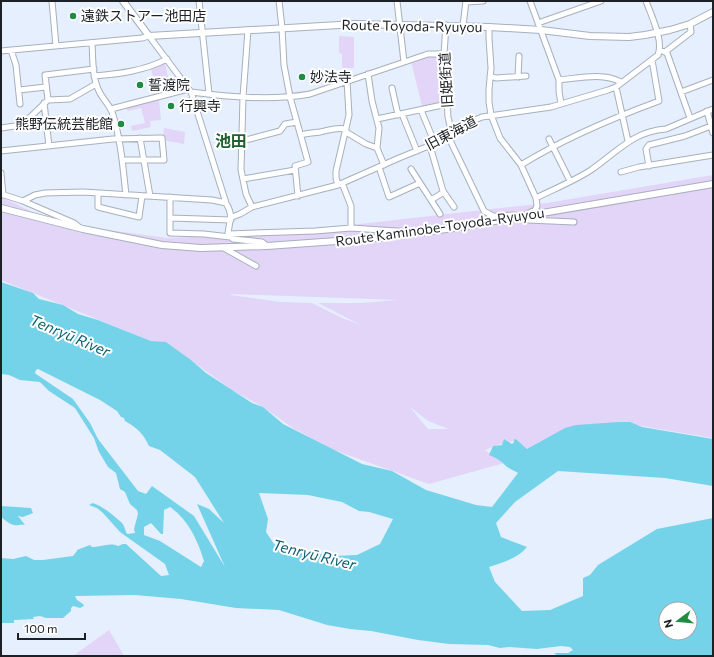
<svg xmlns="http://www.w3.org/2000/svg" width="714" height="657" font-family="Commissioner,'Noto Sans JP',sans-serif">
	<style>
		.green { fill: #e2d5f8; fill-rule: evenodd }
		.water { fill: #74d3e9; fill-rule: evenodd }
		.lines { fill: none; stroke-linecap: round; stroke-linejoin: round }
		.minor-casing { stroke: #a7b0bd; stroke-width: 7 }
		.major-casing { stroke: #a7b0bd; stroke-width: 8 }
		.minor { stroke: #fff; stroke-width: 5 }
		.major { stroke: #fff; stroke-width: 6 }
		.poi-dot { fill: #208c43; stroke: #fff; stroke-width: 1.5 }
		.labels { text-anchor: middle; stroke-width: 4; stroke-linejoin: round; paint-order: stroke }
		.poi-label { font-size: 14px; fill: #1d2025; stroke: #fff; text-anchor: start }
		.street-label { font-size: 14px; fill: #1d2025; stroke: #fff }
		.water-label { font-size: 15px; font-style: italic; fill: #116170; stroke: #fff }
		.quarter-label { font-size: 16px; font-weight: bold; fill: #206132; stroke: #fff }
	</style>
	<rect width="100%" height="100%" fill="#e5effd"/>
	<!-- green -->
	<path class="green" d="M 339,36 L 354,37 L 354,68 L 342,68 L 342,54 L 339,53 Z
		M 428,54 L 444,54 L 447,104 L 423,110 L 411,61 Z
		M 165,63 L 168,78 L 154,81 L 151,68 Z
		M 159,100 L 161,120 L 150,121 L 151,127 L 132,131 L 131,126 L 145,123 L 141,108 L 127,111 L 127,106 Z
		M 164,128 L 185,132 L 184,144 L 163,140 Z
		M 713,175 L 713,438 L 618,422 L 527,449 L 517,440 L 497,445 L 485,450 L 504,463 L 429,484 L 331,449 L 293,428 L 263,407 L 232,390 L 170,345 L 151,341 L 1,280 L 1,197 L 56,223 L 167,238 L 281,233 L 465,212 L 547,203 ZM 231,295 L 231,294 L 398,300 L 361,303 L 318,303 L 361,325 L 342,318 L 312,303 L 280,302 ZM 409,406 L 428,421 L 449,429 L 428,429 Z
		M 109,630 L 124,656 L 73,656 Z"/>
	<!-- water -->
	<path class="water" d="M 1,282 L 33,293 L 39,299 L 63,305 L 78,314 L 98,320 L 151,341 L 166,342 L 191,360 L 206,373 L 252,403 L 263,407 L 283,424 L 362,464 L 392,471 L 426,490 L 476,505 L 492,507 L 518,473 C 515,471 509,469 506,466 C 501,461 497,458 489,455 L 493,446 L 502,445 L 504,439 L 512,444 L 514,442 L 514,439 L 517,440 L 527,449 L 565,428 L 576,425 L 618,422 L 630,422 L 642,427 L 713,439 L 713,486 L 665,478 L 558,471 L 515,502 L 496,523 L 501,537 L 527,547 C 517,559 503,562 489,567 L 495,582 L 522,611 L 550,610 L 583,596 L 583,578 L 590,575 L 598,565 L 657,529 L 713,518 L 713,656 L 558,656 L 554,653 L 568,653 L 573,650 L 570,647 L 561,646 L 537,649 L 509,647 L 500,648 L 488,645 L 449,644 L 418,640 L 371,631 L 350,629 L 327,625 L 279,610 L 236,608 L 181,599 L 135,595 L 75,596 L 77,600 L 83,604 L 84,606 L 80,608 L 73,606 L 71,608 L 71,611 L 63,618 L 46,618 L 40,616 L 33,617 L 34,619 L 14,620 L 14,623 L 1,623 L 1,558 L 13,559 L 26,556 L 34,560 L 43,560 L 73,556 L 77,551 L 77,550 L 90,545 L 92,547 C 100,548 108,542 118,546 L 123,544 L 126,544 L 161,576 L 169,575 L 165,564 L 120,532 L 103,513 L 97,508 L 89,505 L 93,503 C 104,507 113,515 122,523 C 125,527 125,530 127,534 L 135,533 L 134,529 L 138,514 L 137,510 L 130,504 L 125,492 L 120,489 L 116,473 L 108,467 L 99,452 L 94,438 L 75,408 L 49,391 L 40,382 L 20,380 L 9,375 L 1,374 ZM 38,369 L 100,400 L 117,411 L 121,417 L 124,418 L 125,421 C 137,428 143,433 149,446 L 160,450 L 195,477 L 224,523 L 209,509 L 197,504 L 225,567 L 194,516 L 152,486 L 146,494 L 138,491 L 98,439 L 90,423 L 73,399 L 36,374 L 35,373 L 36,370 ZM 259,493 L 308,495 L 342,502 L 359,511 L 369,512 L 393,519 L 380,544 L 357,555 L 335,556 L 322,554 L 305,554 L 274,544 L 266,532 L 268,519 ZM 170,507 C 188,519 198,541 204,561 L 201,567 L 160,541 L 144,535 L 144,527 L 151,523 L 161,534 L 163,534 L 164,510 ZM 666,609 L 690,609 L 690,633 L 666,633 Z
		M 1,506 L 31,508 L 33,513 L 23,517 L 18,516 L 25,525 C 21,524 17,526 14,525 C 9,524 5,520 1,517 Z"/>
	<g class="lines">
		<defs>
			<path id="minor" d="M 52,1 L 56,46
				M 199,1 L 209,94
				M 279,1 L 282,28 L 284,65 L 290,97 L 308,162 L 295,166 L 298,196
				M 397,1 L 404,62
				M 530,1 L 559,80 C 579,78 603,72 621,82
				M 466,2 L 483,1
				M 538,23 L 601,1
				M 446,25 L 444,54 L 448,117 L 452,134
				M 463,26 L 466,1
				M 489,27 L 489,38 L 491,68 L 489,89 L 489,102 L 491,115 L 500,138 L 521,165 L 536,198 L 537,206 L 535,210 L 525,215
				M 248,30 L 243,97 L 241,170 L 246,194 L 252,207
				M 92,43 C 93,59 92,77 99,91 C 103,100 111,106 113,115 C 121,141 123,168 126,195
				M 11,50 L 16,65 L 20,104
				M 660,50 L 667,53 L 690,118
				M 1,51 L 142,38 L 149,36 L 191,92 L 226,203 C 234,216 229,221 228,234
				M 665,52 L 691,32 L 690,24
				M 94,69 L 45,75 L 48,100 L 70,99 L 96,84
				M 368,74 L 372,101 L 379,128 L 377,148 L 384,165
				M 94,76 C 119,74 144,71 167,59
				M 490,76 L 496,78 L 526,76
				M 518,77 L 519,56
				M 559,80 L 559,91 L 561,104
				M 616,87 L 628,141
				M 392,88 L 398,115
				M 19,90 L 46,87
				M 191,92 C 230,97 271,101 310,94 L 428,54 L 444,54
				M 681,92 L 713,80
				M 44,103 L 49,146
				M 111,109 L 188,89
				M 421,110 L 435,144
				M 707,111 L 713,133
				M 402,114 L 417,151
				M 377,119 L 447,104
				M 1,128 L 22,125 L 48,100
				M 346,132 L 366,144 L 377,148
				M 301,135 C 307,133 314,133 320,132 C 330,130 336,127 346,129
				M 448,136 L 484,211 L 493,216 L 514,215 L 528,220 L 574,222
				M 140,138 L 150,196
				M 549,139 L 570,181
				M 242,140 L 250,139 L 280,131 L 285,124 L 297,122
				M 430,146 L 443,191 L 454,207
				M 1,151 L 113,139 L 162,138 L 164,160 L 122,160
				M 521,165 C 563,139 613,118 659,101 L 652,60
				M 649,166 L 646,149 L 649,145 L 685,136 L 711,126
				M 379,167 L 389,197 L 420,183
				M 411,169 L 440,214
				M 621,172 L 639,167 L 713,155
				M 1,173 L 3,195
				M 243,179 L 295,170
				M 342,183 L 351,206 L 351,228
				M 338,185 L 336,178 L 336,171 L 349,115 L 347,81
				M 98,193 L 98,207 L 139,217 L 142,196
				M 1,194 L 23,201 L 74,223 L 80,228
				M 170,197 L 170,233 L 204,234 L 230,237
				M 536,198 C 554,189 574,181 591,170 C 616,153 633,131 666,129 L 713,109
				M 431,200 L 444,192
				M 23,201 L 35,195 L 45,193 L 83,192 L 212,200 L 226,203
				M 232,217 L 240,214 L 252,207 L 338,185 L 399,158 L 436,143 L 470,122 L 482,117 L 551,107 L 608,90 L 616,87 L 658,55 C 664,41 651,15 646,1
				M 170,218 L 231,220
				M 228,234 L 315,231 L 351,228 L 412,232
				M 229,235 L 233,239 L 262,242 L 267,246
				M 222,247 L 256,266"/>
			<path id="major" d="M 123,1 L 149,36 L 356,24 L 489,27 L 541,30 L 590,36 L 629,37 L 645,35 L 670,30 L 690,24 L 713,12
				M 1,208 L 83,229 L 162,245 L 201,248 L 267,246 L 378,238 L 454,228 L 713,184"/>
		</defs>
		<!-- minor casing -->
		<use href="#minor" class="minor-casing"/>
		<!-- major casing -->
		<use href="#major" class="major-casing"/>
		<!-- minor -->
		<use href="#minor" class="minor"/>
		<!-- major -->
		<use href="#major" class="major"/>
	</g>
	<!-- markers -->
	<g class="poi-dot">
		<circle cx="73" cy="16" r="4"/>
		<circle cx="302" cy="77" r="4"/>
		<circle cx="140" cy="85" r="4"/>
		<circle cx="171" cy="106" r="4"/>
		<circle cx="121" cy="124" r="4"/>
	</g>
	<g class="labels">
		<!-- poi labels -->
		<g class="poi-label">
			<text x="81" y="21">遠鉄ストアー池田店</text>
			<text x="310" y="82">妙法寺</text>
			<text x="148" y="90">誓渡院</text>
			<text x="179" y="111">行興寺</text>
			<text x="113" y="129" text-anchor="end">熊野伝統芸能館</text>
		</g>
		<!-- street labels -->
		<g class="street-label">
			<text transform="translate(412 26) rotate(1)" y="5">Route Toyoda-Ryuyou</text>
			<text transform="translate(446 80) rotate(-93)" y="5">旧姫街道</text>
			<text transform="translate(451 133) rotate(-28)" y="5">旧東海道</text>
			<text transform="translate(440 227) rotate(-8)" y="5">Route Kaminobe-Toyoda-Ryuyou</text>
		</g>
		<!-- water labels -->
		<g class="water-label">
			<text transform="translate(70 336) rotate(23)" y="5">Tenryū River</text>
			<text transform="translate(314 555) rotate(14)" y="5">Tenryū River</text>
		</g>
		<!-- quarter labels -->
		<g class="quarter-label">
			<text x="231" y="147">池田</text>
		</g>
	</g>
	<!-- border -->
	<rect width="714" height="657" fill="none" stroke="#1d2025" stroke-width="4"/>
	<!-- north arrow -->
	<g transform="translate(678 621) rotate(254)"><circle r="19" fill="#ffffff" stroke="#a5a6a8"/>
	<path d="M0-3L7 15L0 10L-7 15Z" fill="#208c43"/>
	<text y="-6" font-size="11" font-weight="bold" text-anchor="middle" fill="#1d2025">N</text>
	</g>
	<!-- scale -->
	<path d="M18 633v6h67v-6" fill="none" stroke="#1d2025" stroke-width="2"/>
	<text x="24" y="633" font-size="12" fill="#1d2025" stroke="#ffffff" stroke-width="3" paint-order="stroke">100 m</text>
</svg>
